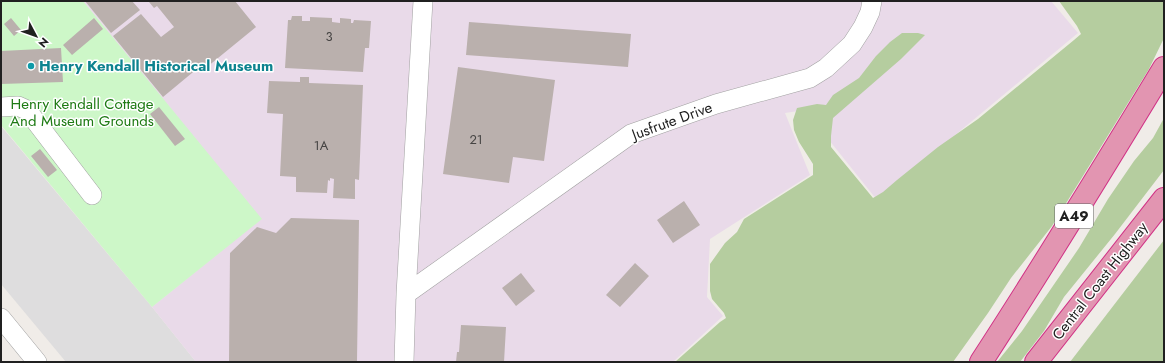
<svg xmlns="http://www.w3.org/2000/svg" width="1165" height="363" font-family="Jost,sans-serif">
	<style>
		.residential { fill: #deddde }
		.industrial { fill: #e9dae9 }
		.forest { fill: #b5cd9f }
		.park { fill: #cdf7c8 }
		.building { fill: #bab0ad }
		.lines { fill: none; stroke-linecap: round; stroke-linejoin: round }
		.minor-casing { stroke: #a1a1a1; stroke-width: 20 }
		.highway-casing { stroke: #d13286; stroke-width: 24 }
		.minor { stroke: #fff; stroke-width: 19 }
		.highway { stroke: #e295b1; stroke-width: 22 }
		.culture-dot { fill: #0f9aa8; stroke: #fff; stroke-width: 1.5 }
		.labels { text-anchor: middle; stroke-width: 3; stroke-linejoin: round; paint-order: stroke }
		.number-label { font-size: 13px; fill: #464443 }
		.shield { fill: #fff; stroke: #636363; stroke-width: 1 }
		.shield-label { font-size: 14px; font-weight: bold; fill: #202020 }
		.culture-label { font-size: 15px; font-weight: bold; fill: #0d838f; stroke: #fff; text-anchor: start }
		.park-label { font-size: 15px; fill: #1d7a13; stroke: #fff }
		.street-label { font-size: 15px; fill: #202020; stroke: #fff }
	</style>
	<rect width="100%" height="100%" fill="#f0ece8"/>
	<!-- residential -->
	<path class="residential" d="M 1,126 L 152,307 L 196,362 L 66,362 L 1,284 Z"/>
	<!-- industrial -->
	<path class="industrial" d="M 83,1 L 1051,1 L 1078,33 L 877,200 L 805,110 L 785,113 L 810,175 L 710,239 L 707,297 L 723,316 L 673,362 L 196,362 L 152,307 L 261,219 Z"/>
	<!-- forest -->
	<path class="forest" d="M 1059,1 L 1164,1 L 1164,38 L 1149,69 L 1052,226 L 1011,278 L 988,313 L 953,362 L 675,362 L 720,322 L 726,318 L 724,313 L 712,299 L 710,291 L 710,264 L 725,243 L 737,232 L 744,219 L 813,175 L 813,164 L 799,142 L 794,130 L 793,120 L 797,108 L 817,104 L 826,105 L 833,95 L 859,78 L 876,56 L 890,42 L 902,33 L 918,33 L 925,35 L 901,59 L 833,118 L 831,136 L 831,147 L 873,198 L 883,192 L 897,180 L 938,147 L 978,119 L 1074,40 L 1081,34 L 1077,26 Z
		M 1164,118 L 1164,170 L 1115,234 L 1064,297 L 1044,331 L 1020,362 L 997,362 L 1022,331 L 1079,248 L 1108,199 L 1134,161 L 1153,138 Z
		M 1164,240 L 1164,362 L 1070,362 Z"/>
	<!-- park -->
	<path class="park" d="M 1,1 L 83,1 L 262,219 L 152,307 L 1,125 Z"/>
	<!-- building -->
	<path class="building" d="M 85,1 L 132,1 L 140,10 L 111,33 Z
		M 150,1 L 235,1 L 256,27 L 207,67 L 204,63 L 163,97 L 113,36 L 141,14 L 161,37 L 174,27 L 157,6 L 154,8 L 149,2 Z
		M 292,16 L 302,16 L 302,21 L 310,21 L 310,17 L 332,18 L 332,22 L 340,23 L 340,18 L 351,19 L 351,23 L 353,23 L 354,20 L 371,21 L 369,48 L 365,48 L 363,72 L 285,68 L 288,20 L 291,20 Z
		M 11,18 L 21,30 L 14,36 L 4,24 Z
		M 94,18 L 103,29 L 72,55 L 63,45 Z
		M 469,22 L 631,34 L 628,67 L 466,55 Z
		M 61,48 L 63,82 L 1,84 L 1,51 Z
		M 458,67 L 555,80 L 544,161 L 513,157 L 509,183 L 443,174 Z
		M 300,77 L 309,77 L 309,83 L 363,85 L 359,180 L 355,179 L 355,199 L 333,198 L 334,179 L 330,178 L 330,181 L 328,180 L 327,193 L 296,192 L 296,177 L 280,176 L 283,114 L 267,113 L 269,81 L 300,82 Z
		M 159,107 L 185,139 L 175,146 L 150,114 Z
		M 40,149 L 57,170 L 48,177 L 31,156 Z
		M 684,201 L 700,225 L 673,243 L 657,220 Z
		M 291,218 L 359,220 L 357,362 L 229,362 L 230,253 L 257,227 L 276,233 Z
		M 635,263 L 649,276 L 620,307 L 606,295 Z
		M 521,273 L 535,291 L 516,306 L 502,288 Z
		M 461,325 L 506,327 L 504,362 L 456,362 L 457,352 L 459,352 Z"/>
	<g class="lines">
		<defs>
			<path id="minor" d="M 1,107 L 18,106 L 27,110 L 92,195
				M 406,294 L 631,134 L 716,104 L 810,78 L 826,68 L 852,44 L 863,27 L 870,12 L 872,1
				M 1,318 L 37,362
				M 404,362 L 406,294 L 423,1"/>
			<path id="highway" d="M 981,362 C 1044,265 1104,167 1164,68
				M 1036,362 L 1164,199"/>
		</defs>
		<!-- minor casing -->
		<use href="#minor" class="minor-casing"/>
		<!-- highway casing -->
		<use href="#highway" class="highway-casing"/>
		<!-- minor -->
		<use href="#minor" class="minor"/>
		<!-- highway -->
		<use href="#highway" class="highway"/>
	</g>
	<!-- markers -->
	<circle class="culture-dot" cx="31" cy="66" r="4"/>
	<g class="labels">
		<!-- number labels -->
		<g class="number-label">
			<text x="329" y="41">3</text>
			<text x="476" y="144">21</text>
			<text x="321" y="150">1A</text>
		</g>
		<!-- shield labels -->
		<rect class="shield" x="1055" y="204" width="38" height="24" rx="3"/>
		<g class="shield-label">
			<text x="1074" y="221">A49</text>
		</g>
		<!-- culture labels -->
		<g class="culture-label">
			<text x="39" y="71">Henry Kendall Historical Museum</text>
		</g>
		<!-- park labels -->
		<g class="park-label">
			<text x="82" y="109">Henry Kendall Cottage<tspan x="82" dy="17">And Museum Grounds</tspan></text>
		</g>
		<!-- street labels -->
		<g class="street-label">
			<text transform="translate(672 121) rotate(-20)" y="5">Jusfrute Drive</text>
			<text transform="translate(1100 281) rotate(-52)" y="5">Central Coast Highway</text>
		</g>
	</g>
	<!-- border -->
	<rect width="1165" height="363" fill="none" stroke="#202020" stroke-width="4"/>
	<!-- north arrow -->
	<g transform="translate(36 36) rotate(131)" stroke="#ffffff" stroke-width="3" paint-order="stroke">
	<path d="M0-3L7 15L0 10L-7 15Z" fill="#202020"/>
	<text y="-6" font-size="11" font-weight="bold" text-anchor="middle" fill="#202020">N</text>
	</g>
</svg>
